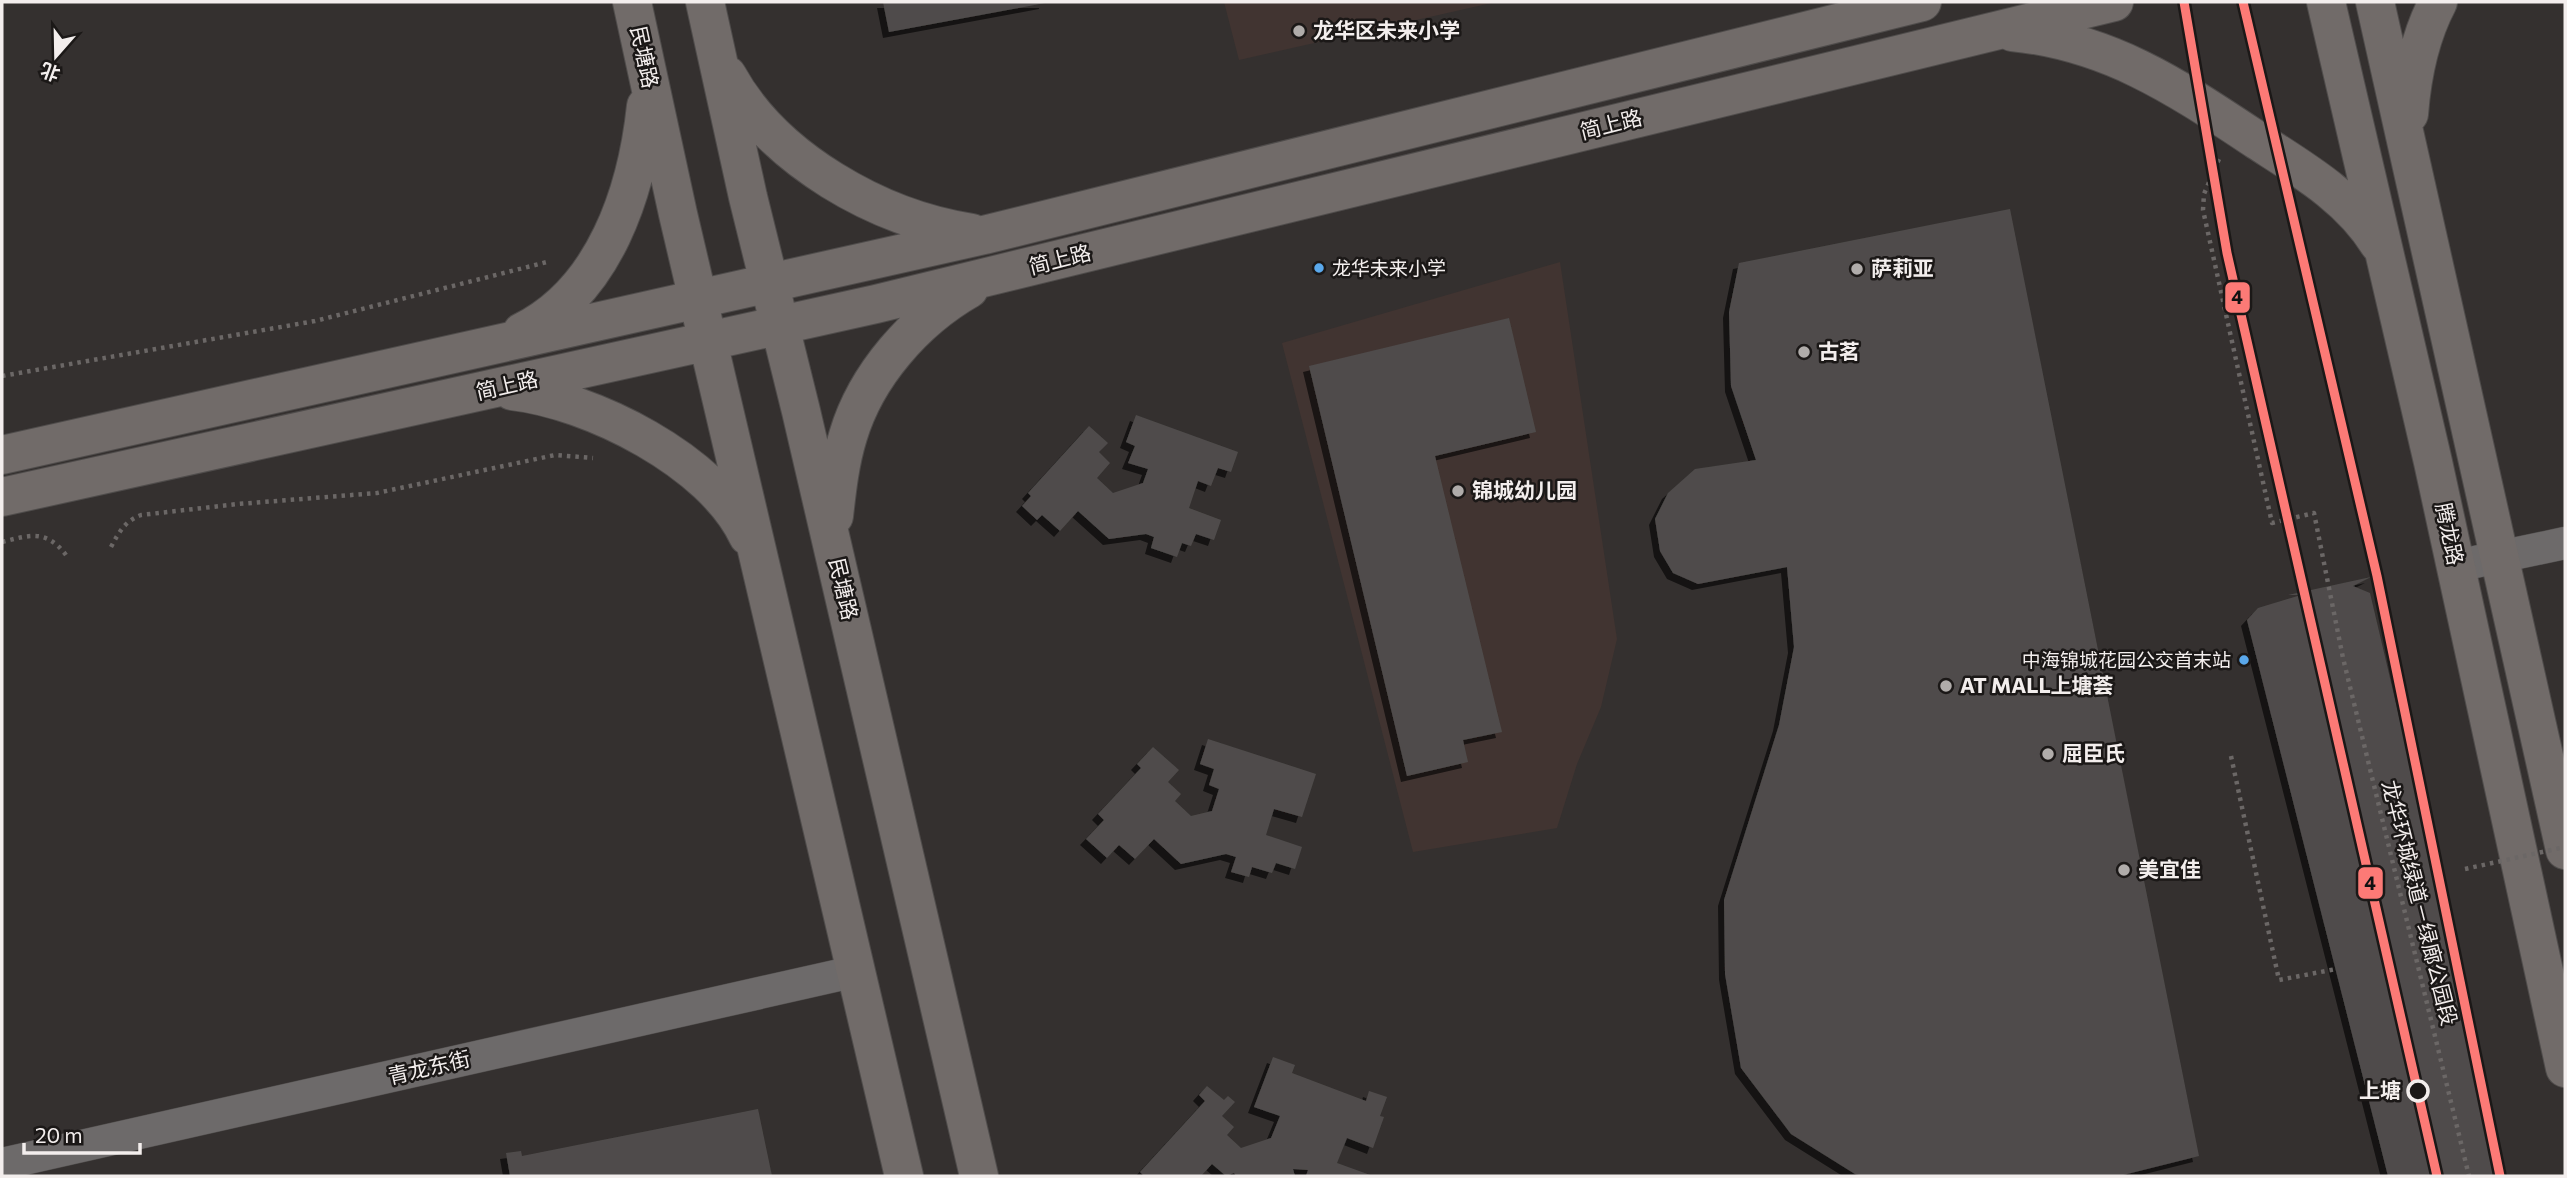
<svg xmlns="http://www.w3.org/2000/svg" width="2567" height="1178" font-family="Commissioner,'Noto Sans SC',sans-serif">
	<style>
		.built { fill: #413431 }
		.building { fill: #4f4c4b; filter: url(#shadow) }
		.lines { fill: none; stroke-linecap: round; stroke-linejoin: round }
		.street-casing { stroke: #4f4c4b; stroke-width: 33 }
		.secondary-casing { stroke: #4f4c4b; stroke-width: 40 }
		.path { stroke: #6b6766; stroke-width: 4.5; stroke-dasharray: 3.5 5; stroke-linecap: butt }
		.street { stroke: #6d6a6a; stroke-width: 32 }
		.secondary { stroke: #716b69; stroke-width: 38 }
		.path-bridge { stroke: #6b6766; stroke-width: 4.5; stroke-dasharray: 3.5 5; stroke-linecap: butt }
		.metro-1-casing { stroke: #1b1817; stroke-width: 14 }
		.metro-1 { stroke: #fc7a76; stroke-width: 9 }
		.poi-dot { fill: #b0acaa; stroke: #1b1817; stroke-width: 2.5 }
		.bus-dot { fill: #5aa8eb; stroke: #1b1817; stroke-width: 2.5 }
		.stop-dot { fill: #1b1817; stroke: #f3eeed; stroke-width: 3.5 }
		.labels { text-anchor: middle; stroke-width: 5; stroke-linejoin: round; paint-order: stroke }
		.bus-label { font-size: 19px; fill: #f3eeed; stroke: #1b1817; text-anchor: start }
		.poi-label { font-size: 21px; font-weight: bold; fill: #f3eeed; stroke: #1b1817; text-anchor: start }
		.street-label { font-size: 21px; fill: #f3eeed; stroke: #1b1817 }
		.stop-label { font-size: 21px; font-weight: bold; fill: #f3eeed; stroke: #1b1817; text-anchor: end }
		.line-badge { stroke: #1b1817; stroke-width: 2.5 }
		.pale-badge-label { font-size: 19px; text-anchor: middle; font-weight: bold; fill: #111 }
	</style>
	<defs>
		<filter id="shadow"><feDropShadow dx="-6" dy="6" stdDeviation="0" flood-color="#0009"/></filter>
	</defs>
	<rect width="100%" height="100%" fill="#34302f"/>
	<!-- built -->
	<path class="built" d="M 1224,2 L 1496,2 L 1239,60 Z
		M 1560,262 L 1617,639 L 1601,707 L 1577,764 L 1557,828 L 1413,852 L 1282,343 Z"/>
	<!-- building -->
	<path class="building" d="M 883,2 L 1045,2 L 1045,3 L 889,32 Z
		M 2010,209 L 2199,1156 L 2119,1176 L 1863,1176 L 1855,1174 L 1791,1134 L 1741,1068 L 1725,974 L 1724,900 L 1779,725 L 1794,647 L 1787,567 L 1698,584 L 1673,573 L 1660,551 L 1655,519 L 1668,493 L 1695,469 L 1756,460 L 1731,386 L 1729,312 L 1739,263 Z
		M 1509,318 L 1536,432 L 1435,456 L 1502,732 L 1463,740 L 1468,762 L 1407,776 L 1309,366 Z
		M 1136,415 L 1238,452 L 1231,472 L 1218,468 L 1211,486 L 1198,481 L 1189,508 L 1221,520 L 1214,540 L 1196,534 L 1191,546 L 1182,543 L 1177,557 L 1151,548 L 1154,537 L 1146,534 L 1109,539 L 1078,511 L 1060,531 L 1042,515 L 1037,520 L 1022,506 L 1031,496 L 1028,493 L 1089,426 L 1108,443 L 1099,452 L 1110,463 L 1097,478 L 1113,493 L 1143,483 L 1148,469 L 1128,463 L 1135,446 L 1126,442 Z
		M 2371,577 L 2353,586 L 2370,593 L 2507,1176 L 2388,1176 L 2247,620 L 2258,608 L 2301,595 L 2288,595 Z
		M 1208,739 L 1316,774 L 1302,817 L 1274,809 L 1266,835 L 1302,847 L 1295,869 L 1276,863 L 1272,873 L 1252,867 L 1249,877 L 1231,872 L 1236,857 L 1226,854 L 1181,864 L 1154,839 L 1135,859 L 1119,845 L 1107,858 L 1086,839 L 1104,820 L 1098,814 L 1141,768 L 1137,764 L 1153,747 L 1179,770 L 1168,782 L 1181,794 L 1175,801 L 1191,816 L 1212,811 L 1219,789 L 1209,785 L 1214,769 L 1200,764 Z
		M 1273,1057 L 1295,1065 L 1292,1073 L 1366,1101 L 1369,1091 L 1387,1097 L 1380,1116 L 1384,1117 L 1373,1148 L 1347,1138 L 1337,1163 L 1373,1176 L 1306,1176 L 1308,1170 L 1293,1169 L 1295,1176 L 1236,1176 L 1234,1173 L 1226,1176 L 1212,1164 L 1201,1176 L 1144,1176 L 1140,1172 L 1205,1101 L 1199,1095 L 1207,1086 L 1224,1100 L 1228,1096 L 1235,1102 L 1222,1116 L 1234,1127 L 1227,1135 L 1241,1148 L 1271,1138 L 1280,1116 L 1254,1107 Z
		M 758,1109 L 772,1176 L 510,1176 L 506,1153 L 521,1151 L 522,1156 Z"/>
	<g class="lines">
		<defs>
			<path id="street" d="M 2456,566 L 2565,543
				M 2,1164 L 857,971"/>
			<path id="secondary" d="M 632,2 L 678,214 L 904,1176
				M 705,2 L 748,197 L 801,411 L 979,1176
				M 2326,2 L 2433,462 L 2565,1068
				M 2375,2 L 2565,850
				M 2012,32 C 2111,42 2178,88 2258,141 C 2303,170 2350,197 2379,244
				M 727,75 C 773,159 879,219 972,233
				M 2409,114 C 2412,75 2420,36 2438,2
				M 522,332 C 605,291 637,191 646,106
				M 512,391 C 591,400 713,461 748,536
				M 2,455 L 984,235 L 1922,2
				M 2,497 L 876,304 L 2114,2
				M 834,516 C 837,489 840,462 848,436 C 866,375 915,320 969,289"/>
		</defs>
		<!-- street casing -->
		<use href="#street" class="street-casing"/>
		<!-- secondary casing -->
		<use href="#secondary" class="secondary-casing"/>
		<!-- path -->
		<path class="path" d="M 2219,159 L 2204,194 L 2203,210 L 2272,523 L 2314,513 L 2343,658 L 2469,1176
			M 2,376 L 315,321 L 547,262
			M 2,542 C 30,535 46,529 66,555
			M 111,547 C 119,532 125,521 141,515 L 238,504 L 377,493 L 555,455 L 593,458
			M 2231,756 L 2279,980 L 2336,969"/>
		<!-- street -->
		<use href="#street" class="street"/>
		<!-- secondary -->
		<use href="#secondary" class="secondary"/>
		<!-- path-bridge -->
		<path class="path-bridge" d="M 2465,869 L 2565,847"/>
		<defs>
			<path id="metro-1" d="M 2184,2 L 2227,253 L 2437,1176
				M 2243,2 L 2377,576 L 2500,1176"/>
		</defs>
		<!-- metro-1 casing -->
		<use href="#metro-1" class="metro-1-casing"/>
		<!-- metro-1 -->
		<use href="#metro-1" class="metro-1"/>
	</g>
	<!-- markers -->
	<g class="poi-dot">
		<circle cx="1299" cy="31" r="7"/>
		<circle cx="1857" cy="269" r="7"/>
		<circle cx="1804" cy="352" r="7"/>
		<circle cx="1458" cy="491" r="7"/>
		<circle cx="1946" cy="686" r="7"/>
		<circle cx="2048" cy="754" r="7"/>
		<circle cx="2124" cy="870" r="7"/>
	</g>
	<g class="bus-dot">
		<circle cx="1319" cy="268" r="6"/>
		<circle cx="2244" cy="660" r="6"/>
	</g>
	<circle class="stop-dot" cx="2418" cy="1091" r="10"/>
	<g class="labels">
		<!-- bus labels -->
		<g class="bus-label">
			<text x="1332" y="275">龙华未来小学</text>
			<text x="2231" y="667" text-anchor="end">中海锦城花园公交首末站</text>
		</g>
		<!-- poi labels -->
		<g class="poi-label">
			<text x="1313" y="38">龙华区未来小学</text>
			<text x="1871" y="276">萨莉亚</text>
			<text x="1818" y="359">古茗</text>
			<text x="1472" y="498">锦城幼儿园</text>
			<text x="1960" y="693">AT MALL上塘荟</text>
			<text x="2062" y="761">屈臣氏</text>
			<text x="2138" y="877">美宜佳</text>
		</g>
		<!-- street labels -->
		<g class="street-label">
			<text transform="translate(644 57) rotate(78)" y="7">民塘路</text>
			<text transform="translate(1611 125) rotate(-14)" y="7">简上路</text>
			<text transform="translate(1060 260) rotate(-14)" y="7">简上路</text>
			<text transform="translate(507 386) rotate(-13)" y="7">简上路</text>
			<text transform="translate(2449 534) rotate(78)" y="7">腾龙路</text>
			<text transform="translate(843 589) rotate(77)" y="7">民塘路</text>
			<text transform="translate(2419 903) rotate(76)" y="7">龙华环城绿道－绿廊公园段</text>
			<text transform="translate(429 1068) rotate(-13)" y="7">青龙东街</text>
		</g>
		<!-- stop labels -->
		<g class="stop-label">
			<text x="2401" y="1098">上塘</text>
		</g>
	</g>
	<g class="line-badge">
		<rect x="2224" y="281" width="27" height="33" rx="7" fill="#fc7a76"/>
		<rect x="2357" y="866" width="27" height="34" rx="7" fill="#fc7a76"/>
	</g>
	<g class="pale-badge-label">
		<text x="2237" y="304">4</text>
		<text x="2370" y="890">4</text>
	</g>
	<!-- border -->
	<rect width="2567" height="1178" fill="none" stroke="#f3eeed" stroke-width="7"/>
	<!-- north arrow -->
	<g transform="translate(56 56) rotate(200)" stroke="#1b1817" stroke-width="5" paint-order="stroke">
	<path d="M0-5L12 26L0 18L-12 26Z" fill="#f3eeed"/>
	<text y="-10" font-size="19" font-weight="bold" text-anchor="middle" fill="#f3eeed">北</text>
	</g>
	<!-- scale -->
	<path d="M24 1143v10h116v-10" fill="none" stroke="#f3eeed" stroke-width="3.5"/>
	<text x="35" y="1143" font-size="21" fill="#f3eeed" stroke="#1b1817" stroke-width="5" paint-order="stroke">20 m</text>
</svg>
